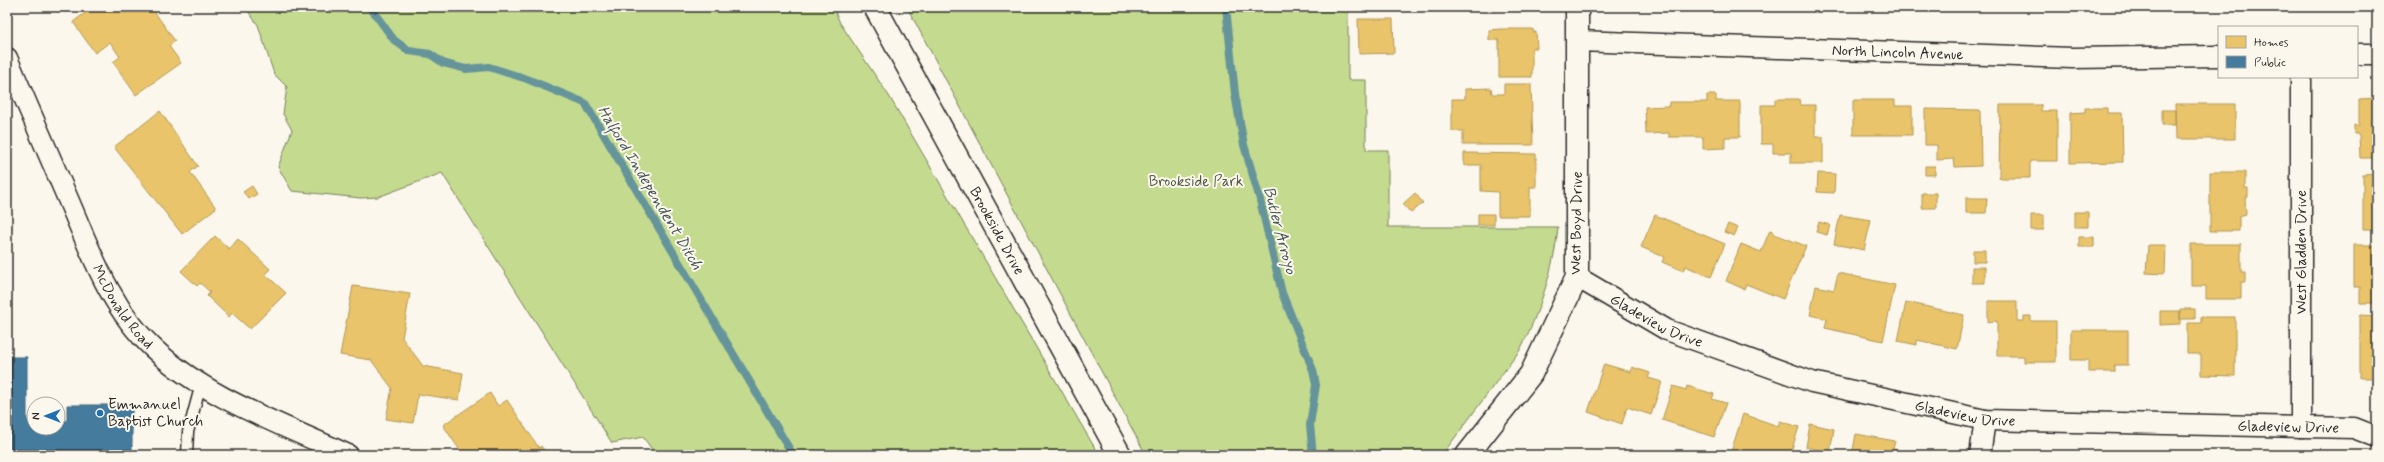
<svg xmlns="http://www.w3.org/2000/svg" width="2384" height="462" font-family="Mynerve,sans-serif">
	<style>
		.green { fill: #c4da8f; stroke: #78825d }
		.homes { fill: #e9c46a; stroke: #b09657 }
		.public { fill: #457b9d; stroke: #3d637b }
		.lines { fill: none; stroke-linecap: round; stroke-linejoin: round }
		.stream { stroke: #65959a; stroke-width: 8 }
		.service-casing { stroke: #2b2b2b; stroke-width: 13 }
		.minor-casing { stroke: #2b2b2b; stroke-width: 23 }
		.tertiary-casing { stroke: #2b2b2b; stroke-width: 25 }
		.secondary-casing { stroke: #2b2b2b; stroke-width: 25 }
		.service { stroke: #fbf7ec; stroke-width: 10 }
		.minor { stroke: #fbf7ec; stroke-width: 20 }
		.tertiary { stroke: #fbf7ec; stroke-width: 22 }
		.secondary { stroke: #fbf7ec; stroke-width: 22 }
		.poi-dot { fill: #1f6fb2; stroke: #fbf7ec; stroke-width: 1.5 }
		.labels { text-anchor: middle; stroke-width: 4; stroke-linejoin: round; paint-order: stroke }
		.street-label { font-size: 15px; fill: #2b2b2b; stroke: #fbf7ec }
		.park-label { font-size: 15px; fill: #515744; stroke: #fbf7ec }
		.poi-label { font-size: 15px; fill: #2b2b2b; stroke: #fbf7ec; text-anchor: start }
		.water-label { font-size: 16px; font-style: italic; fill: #435759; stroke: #fbf7ec }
	</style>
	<rect width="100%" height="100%" fill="#fbf7ec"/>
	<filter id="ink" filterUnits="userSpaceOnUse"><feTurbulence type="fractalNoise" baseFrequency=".025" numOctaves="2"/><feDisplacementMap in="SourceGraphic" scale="8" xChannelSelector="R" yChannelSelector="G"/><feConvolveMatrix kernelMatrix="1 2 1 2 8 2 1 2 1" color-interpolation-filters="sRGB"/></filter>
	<g filter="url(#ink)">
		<!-- green -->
		<path class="green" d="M 245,7 L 833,7 L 840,23 L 889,96 L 1099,455 L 656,455 L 643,437 L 612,443 L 442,173 L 378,197 L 361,198 L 292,191 L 278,167 L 292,130 L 283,114 L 287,87 L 274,74 L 258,25 Z
			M 907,7 L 1348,7 L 1348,80 L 1366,80 L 1366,150 L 1388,150 L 1388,227 L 1558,227 C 1554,269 1539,313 1520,350 L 1442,455 L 1146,455 Z"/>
		<!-- homes -->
		<path class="homes" d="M 93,7 L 121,7 L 122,9 L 126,7 L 151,7 L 175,41 L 169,46 L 181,63 L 136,95 L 113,62 L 120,57 L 110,42 L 95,53 L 73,22 Z
			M 1358,19 L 1393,19 L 1394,53 L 1359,54 Z
			M 1500,29 L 1533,29 L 1533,32 L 1536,32 L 1537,48 L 1532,48 L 1532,77 L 1499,77 L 1499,40 L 1489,40 L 1489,30 Z
			M 1504,84 L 1531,84 L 1533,145 L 1463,145 L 1463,131 L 1452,131 L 1452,99 L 1465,99 L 1465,89 L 1491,88 L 1492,94 L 1504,94 Z
			M 1707,95 L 1716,95 L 1716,101 L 1740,101 L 1740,137 L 1725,137 L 1725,148 L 1703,149 L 1703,137 L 1669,137 L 1669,133 L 1646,134 L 1645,107 L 1669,106 L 1669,102 L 1707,102 Z
			M 2377,98 L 2377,158 L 2360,158 L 2359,134 L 2354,134 L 2354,125 L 2359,125 L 2359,99 Z
			M 1775,99 L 1799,99 L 1800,105 L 1815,105 L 1815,137 L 1823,137 L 1823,163 L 1791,163 L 1791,153 L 1773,153 L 1773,144 L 1761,144 L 1761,105 L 1775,105 Z
			M 1853,100 L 1895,100 L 1895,106 L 1912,106 L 1912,135 L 1853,135 Z
			M 2175,104 L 2235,104 L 2235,139 L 2176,139 Z
			M 2000,105 L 2041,105 L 2041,111 L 2057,111 L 2057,161 L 2030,161 L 2030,178 L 1999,178 Z
			M 2085,108 L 2107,108 L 2107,113 L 2122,113 L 2123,162 L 2070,163 L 2070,113 L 2085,112 Z
			M 1925,109 L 1980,110 L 1981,166 L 1955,167 L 1954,159 L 1937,160 L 1937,145 L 1925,145 Z
			M 2162,110 L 2175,110 L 2175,125 L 2162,125 Z
			M 160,111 L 198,166 L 190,172 L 216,208 L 182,234 L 114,147 Z
			M 1464,153 L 1536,154 L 1536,187 L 1530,187 L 1530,216 L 1498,216 L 1498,192 L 1481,191 L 1481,165 L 1464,165 Z
			M 1925,166 L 1935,166 L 1935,175 L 1925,175 Z
			M 2210,172 L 2245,172 L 2245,188 L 2248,188 L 2248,197 L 2245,197 L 2246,214 L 2239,216 L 2239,231 L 2210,231 Z
			M 1818,173 L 1835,174 L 1834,193 L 1817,192 Z
			M 2377,174 L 2377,229 L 2363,229 L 2363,175 Z
			M 252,186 L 257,194 L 249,199 L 243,192 Z
			M 1415,193 L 1423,203 L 1411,213 L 1403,204 Z
			M 1922,193 L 1936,193 L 1936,208 L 1922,208 Z
			M 1966,198 L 1987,198 L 1986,213 L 1966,213 Z
			M 2075,212 L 2088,212 L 2088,227 L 2075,227 Z
			M 1478,214 L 1494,214 L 1494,225 L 1478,225 Z
			M 1655,215 L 1725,244 L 1711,277 L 1685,266 L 1683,271 L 1662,262 L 1664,257 L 1641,247 Z
			M 1840,215 L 1871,220 L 1864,250 L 1834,244 Z
			M 2031,215 L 2044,215 L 2044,230 L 2031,230 Z
			M 1819,222 L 1830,225 L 1827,235 L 1816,232 Z
			M 1728,224 L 1738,228 L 1734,236 L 1724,232 Z
			M 1770,230 L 1773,231 L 1772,233 L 1806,246 L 1783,299 L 1746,284 L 1744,289 L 1726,281 L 1741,244 L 1761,252 Z
			M 215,236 L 229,249 L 238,239 L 270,269 L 265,274 L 286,293 L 250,329 L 232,313 L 229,317 L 207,296 L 210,292 L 200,283 L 197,286 L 181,271 Z
			M 2079,237 L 2094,237 L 2094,247 L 2079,247 Z
			M 2191,244 L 2241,244 L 2241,272 L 2245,272 L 2245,282 L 2241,282 L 2241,299 L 2206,299 L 2206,286 L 2191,286 Z
			M 2148,245 L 2166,245 L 2165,274 L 2146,273 Z
			M 2354,245 L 2377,245 L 2377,303 L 2360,303 L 2360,287 L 2354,287 Z
			M 1973,250 L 1985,250 L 1985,262 L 1973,262 Z
			M 1972,267 L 1985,267 L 1985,283 L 1972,283 Z
			M 1838,273 L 1895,285 L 1883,341 L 1825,328 L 1827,319 L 1810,315 L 1816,286 L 1834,290 Z
			M 353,286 L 410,294 L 402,338 L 423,366 L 463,373 L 459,400 L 418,394 L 413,423 L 386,419 L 392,388 L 371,360 L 340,355 Z
			M 1988,301 L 2017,301 L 2017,321 L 2024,321 L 2024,316 L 2031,316 L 2031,321 L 2056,321 L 2056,362 L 2024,362 L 2024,356 L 1997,356 L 1997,321 L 1988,322 Z
			M 1906,302 L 1964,315 L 1957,349 L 1917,340 L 1917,345 L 1898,341 Z
			M 2180,309 L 2195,309 L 2195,319 L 2180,319 Z
			M 2160,311 L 2180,311 L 2180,324 L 2160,325 Z
			M 2360,315 L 2377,316 L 2377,378 L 2360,378 Z
			M 2201,317 L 2235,317 L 2235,376 L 2201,375 L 2201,354 L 2187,354 L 2187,323 L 2201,323 Z
			M 2071,330 L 2128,330 L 2128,365 L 2114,365 L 2114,372 L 2088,372 L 2088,360 L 2071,360 Z
			M 1604,364 L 1631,372 L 1632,367 L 1650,373 L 1648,378 L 1662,382 L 1651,415 L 1627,407 L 1622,424 L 1588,412 Z
			M 1673,386 L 1686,390 L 1687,386 L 1714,394 L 1712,399 L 1726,403 L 1714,437 L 1662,420 Z
			M 490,393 L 498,406 L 507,400 L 539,448 L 541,446 L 548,455 L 463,455 L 443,425 Z
			M 1743,414 L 1778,426 L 1780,421 L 1799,427 L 1790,455 L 1730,455 Z
			M 1810,424 L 1834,429 L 1830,452 L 1806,447 Z
			M 1856,434 L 1895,441 L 1893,449 L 1909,452 L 1908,455 L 1852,455 Z"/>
		<!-- public -->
		<path class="public" d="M 7,357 L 27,357 L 27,421 L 34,421 L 34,428 L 58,428 L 58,421 L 67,421 L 67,405 L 132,405 L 132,455 L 7,455 Z"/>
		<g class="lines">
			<!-- stream -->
			<path class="stream" d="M 370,7 L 394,40 L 409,51 L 430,54 L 443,63 L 466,69 L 489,67 L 527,79 L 585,103 L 793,455
				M 1226,7 L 1235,94 L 1244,145 L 1259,196 L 1282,293 L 1313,370 L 1316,385 L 1310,425 L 1313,455"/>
			<defs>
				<path id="service" d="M 187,455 L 188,432 L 201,384"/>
				<g id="minor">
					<path id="s1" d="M 1577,41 L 2072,58 L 2219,56"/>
					<path d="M 2357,54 L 2377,54"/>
					<path id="s2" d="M 7,58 C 27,105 48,152 68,199 C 91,252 110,308 153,348 C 207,399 282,424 348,455"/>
					<path d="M 2301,77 L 2301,427"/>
					<path id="s3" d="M 1577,277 L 1667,330 L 1812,382 L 1985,420 L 2354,428 L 2377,437"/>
					<path d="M 1980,455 L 1985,420"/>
				</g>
				<path id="tertiary" d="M 1467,455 L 1531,374 L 1577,277 L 1577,7"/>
				<g id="secondary">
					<path id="s4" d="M 875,7 L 1120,455"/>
				</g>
			</defs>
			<!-- service casing -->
			<use href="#service" class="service-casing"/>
			<!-- minor casing -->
			<use href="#minor" class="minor-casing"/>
			<!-- tertiary casing -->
			<use href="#tertiary" class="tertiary-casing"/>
			<!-- secondary casing -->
			<use href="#secondary" class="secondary-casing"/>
			<!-- service -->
			<use href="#service" class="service"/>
			<!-- minor -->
			<use href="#minor" class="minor"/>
			<!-- tertiary -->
			<use href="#tertiary" class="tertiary"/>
			<!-- secondary -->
			<use href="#secondary" class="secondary"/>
		</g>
	</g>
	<!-- markers -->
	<circle class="poi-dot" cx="100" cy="413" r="4"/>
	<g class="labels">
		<!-- street labels -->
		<g class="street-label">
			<text dy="5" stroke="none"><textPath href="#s1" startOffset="321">North Lincoln Avenue</textPath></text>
			<text transform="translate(1576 223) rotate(-89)" y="5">West Boyd Drive</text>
			<text dy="5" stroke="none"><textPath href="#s4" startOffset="255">Brookside Drive</textPath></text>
			<text transform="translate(2301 252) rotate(-90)" y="5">West Gladden Drive</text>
			<text dy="5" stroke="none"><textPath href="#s2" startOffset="275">McDonald Road</textPath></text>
			<text dy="5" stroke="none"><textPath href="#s3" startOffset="91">Gladeview Drive</textPath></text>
			<text dy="5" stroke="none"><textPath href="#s3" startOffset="415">Gladeview Drive</textPath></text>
			<text dy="5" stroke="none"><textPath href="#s3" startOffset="739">Gladeview Drive</textPath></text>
		</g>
		<!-- park labels -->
		<g class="park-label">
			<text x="1196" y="186">Brookside Park</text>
		</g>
		<!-- poi labels -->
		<g class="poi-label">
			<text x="108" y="409">Emmanuel<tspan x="108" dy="17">Baptist Church</tspan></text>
		</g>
		<!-- water labels -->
		<g class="water-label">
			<text transform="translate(651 187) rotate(59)" y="6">Halford Independent Ditch</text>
			<text transform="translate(1281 230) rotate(75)" y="6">Butler Arroyo</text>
		</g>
	</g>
	<!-- margin -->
	<rect width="2384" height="462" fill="none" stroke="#fbf7ec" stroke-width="24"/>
	<rect x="12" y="12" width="2360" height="438" fill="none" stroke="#2b2b2b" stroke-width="1.5" filter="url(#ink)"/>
	<!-- legend -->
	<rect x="2218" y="26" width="140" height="52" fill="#fbf7ec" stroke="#a8a59f"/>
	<rect x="2226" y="36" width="20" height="12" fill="#e9c46a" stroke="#a8a59f"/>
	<text x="2254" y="46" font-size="12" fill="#2b2b2b">Homes</text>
	<rect x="2226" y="56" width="20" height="12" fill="#457b9d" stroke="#a8a59f"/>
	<text x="2254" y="66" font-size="12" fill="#2b2b2b">Public</text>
	<!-- north arrow -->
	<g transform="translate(46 416) rotate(270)"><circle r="19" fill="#fbf7ec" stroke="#a8a59f"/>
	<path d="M0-3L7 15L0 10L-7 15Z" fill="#1f6fb2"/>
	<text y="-6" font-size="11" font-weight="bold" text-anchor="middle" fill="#2b2b2b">N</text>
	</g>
</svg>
